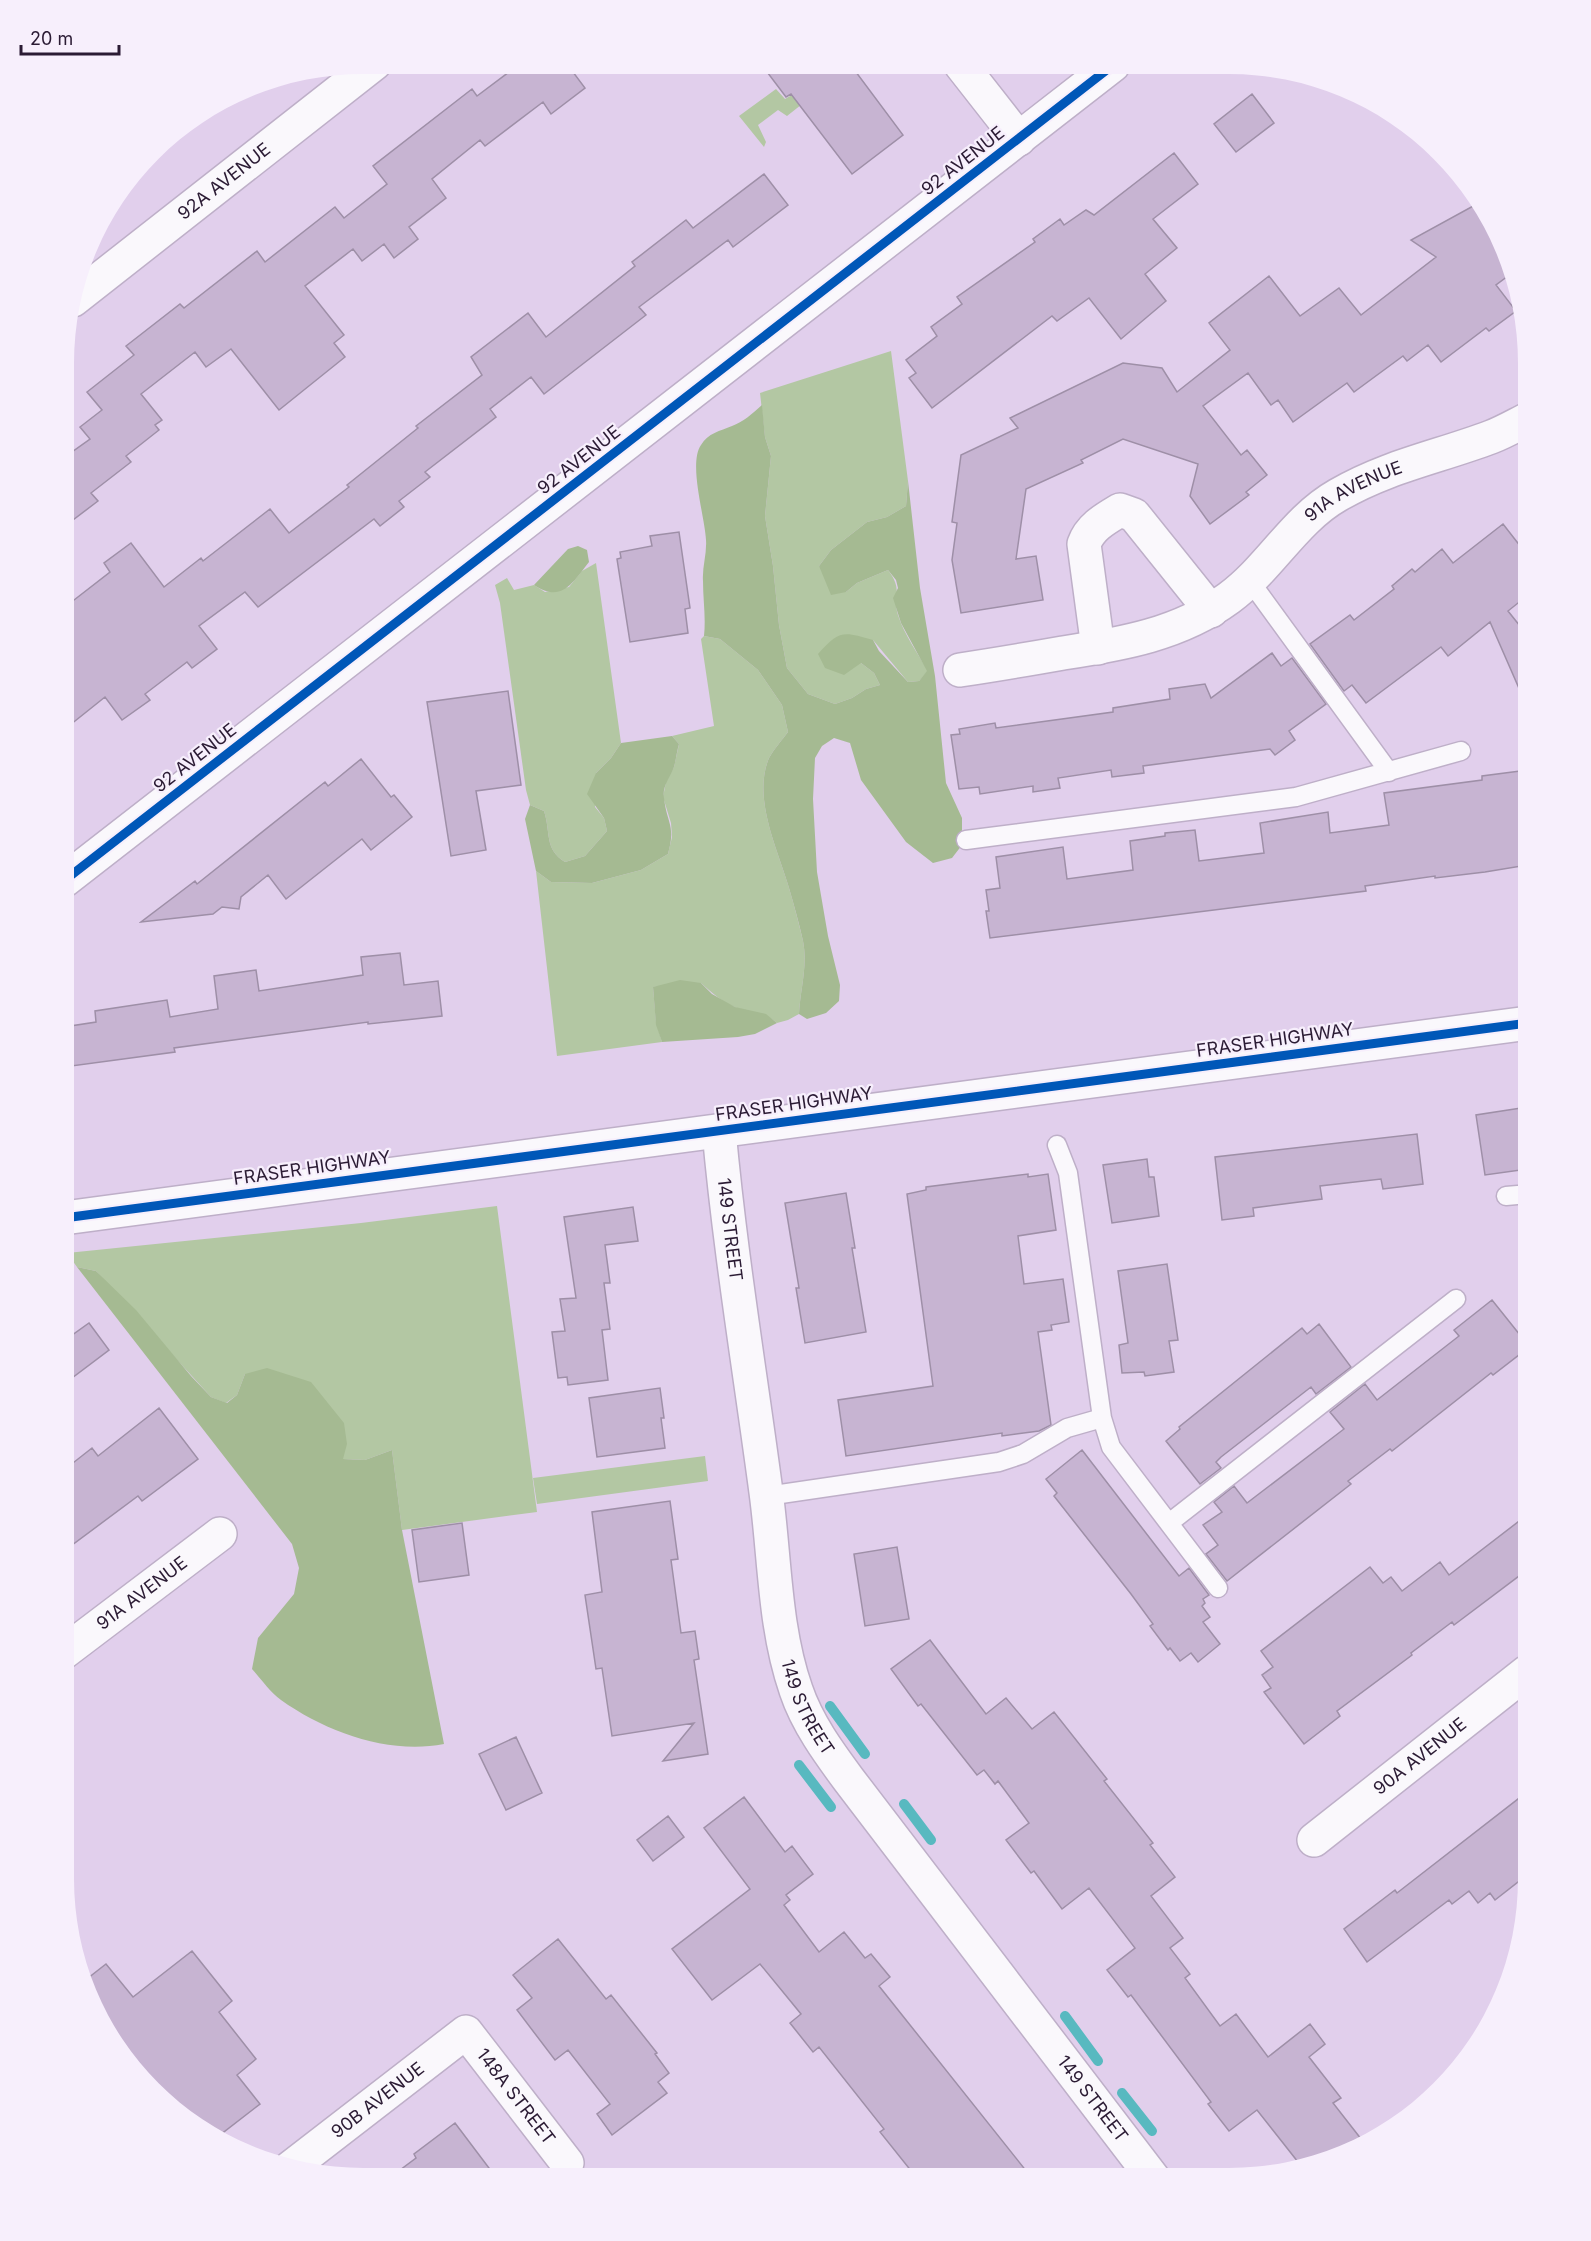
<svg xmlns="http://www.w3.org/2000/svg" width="1591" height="2241" font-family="Inter,sans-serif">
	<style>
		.green { fill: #b3c7a3 }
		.forest { fill: #a5ba92 }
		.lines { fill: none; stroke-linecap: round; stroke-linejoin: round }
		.stream { stroke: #58b9c0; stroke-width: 10 }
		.building { fill: #c7b4d2; stroke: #9e8fa7; stroke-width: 1.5 }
		.lane-casing { stroke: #beafc8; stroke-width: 21 }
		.street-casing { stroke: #beafc8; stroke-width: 36 }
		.primary-casing { stroke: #beafc8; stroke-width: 36 }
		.lane { stroke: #faf8fc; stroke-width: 18 }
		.street { stroke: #faf8fc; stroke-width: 33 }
		.primary { stroke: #faf8fc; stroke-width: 33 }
		.cycleway-casing { stroke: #f7effc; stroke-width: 13 }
		.cycleway { stroke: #0057b8; stroke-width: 9 }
		.labels { text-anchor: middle; stroke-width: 4.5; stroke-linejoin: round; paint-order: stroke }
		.street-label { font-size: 18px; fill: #2b1b34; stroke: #f7effc }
	</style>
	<rect width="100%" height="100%" fill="#e1cfec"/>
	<!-- green -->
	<path class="green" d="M 776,89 L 785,99 L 802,89 L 806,101 L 787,116 L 778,110 L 758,125 L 766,142 L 764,147 L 739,116 Z
		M 891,351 L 908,481 L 906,506 L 887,517 L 867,522 L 831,550 L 819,566 L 846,592 L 857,583 L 888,570 C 904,591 892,595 898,615 C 904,634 918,654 928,671 L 919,681 L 908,682 L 873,640 L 861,663 L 874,673 L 880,685 L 866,689 L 852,698 L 835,704 L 808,694 L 787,668 L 779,625 L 773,566 L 765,516 L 771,456 L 765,437 L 760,393 Z
		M 596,563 L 621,743 L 611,758 L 596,773 L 595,807 L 604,818 L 607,831 L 585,856 L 565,862 C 544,849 551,832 544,811 L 530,805 L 526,790 L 500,603 L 495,585 L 507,578 L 514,590 L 534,585 L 545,592 L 569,587 L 582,571 Z
		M 704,636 L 720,639 L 758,670 L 782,705 L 788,732 C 782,740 774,749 769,758 C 752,798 778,850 789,888 C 794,905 799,924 803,941 C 808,966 800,990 799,1014 L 788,1020 L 777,1023 C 763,1011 753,1013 737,1008 C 723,1003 711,992 701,983 L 653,987 L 656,1022 L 662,1042 L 557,1056 L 536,871 L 551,882 L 592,883 L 641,870 L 668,854 L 672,837 L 671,823 L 663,797 L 666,782 L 674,767 L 679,744 L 672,736 L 714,726 L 701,639 Z
		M 497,1206 L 537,1512 L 402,1530 L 392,1450 L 365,1460 L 342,1459 L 245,1374 L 237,1395 L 226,1403 L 211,1397 L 96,1271 L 77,1267 L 67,1253 L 361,1223 Z
		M 705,1456 L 708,1481 L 537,1504 L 533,1478 Z"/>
	<!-- forest -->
	<path class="forest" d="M 762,405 L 765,437 L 771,456 L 765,516 L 773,566 L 779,625 L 787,668 L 808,694 L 835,704 L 852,698 L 866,689 L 880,685 L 874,673 L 861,663 L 844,675 L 825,668 L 818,654 C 839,630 843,631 873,640 L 879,651 L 908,682 L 919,681 L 927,671 L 901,623 L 893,598 L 898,588 L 896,580 L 888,570 L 857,583 L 846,592 L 831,595 L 819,566 L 831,550 L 867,522 L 887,517 L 906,506 L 908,481 L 920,588 L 935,676 L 946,783 L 962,818 L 962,845 L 952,858 L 933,863 L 906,842 L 861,780 L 850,743 L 834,738 L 822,746 L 815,758 L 813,799 L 817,872 L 828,936 L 840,985 L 839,1001 L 826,1013 L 807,1019 L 799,1014 C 800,990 808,966 803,941 C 799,923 794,905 789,888 C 778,850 752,798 769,758 C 774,749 782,740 788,732 L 782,705 L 758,670 L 720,639 L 704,636 C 706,617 703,600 703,581 C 702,567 707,554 706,540 C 705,517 688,464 701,445 C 708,433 720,431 732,426 C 743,422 752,414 762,405 Z
		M 578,546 L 587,550 L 589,562 C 573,582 562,604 534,585 L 568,549 Z
		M 672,736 L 679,744 C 677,751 676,760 674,767 C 670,778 662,786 664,798 C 667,824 676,825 668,854 L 641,870 L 592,883 L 551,882 L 536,871 L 525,819 L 530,805 L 544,811 C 551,832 544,849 565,862 L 585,856 L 607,831 L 604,818 L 587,794 L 596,773 L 611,758 L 621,743 Z
		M 680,980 L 701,983 L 712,994 L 735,1007 L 766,1014 L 777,1023 L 755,1034 L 738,1037 L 662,1042 L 656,1025 L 653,987 Z
		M 77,1267 L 96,1271 L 136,1310 L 191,1376 L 211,1397 L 227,1403 L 237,1395 L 245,1374 L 267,1368 L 311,1382 L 344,1423 L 347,1444 L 343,1459 L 365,1460 L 392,1450 L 402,1530 L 444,1744 C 389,1755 326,1732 281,1700 C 270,1692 261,1679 252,1669 L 258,1638 L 294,1594 L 299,1568 L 292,1544 Z"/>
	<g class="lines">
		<!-- stream -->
		<path class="stream" d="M 830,1706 L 865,1754
			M 799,1765 L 831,1807
			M 904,1804 L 931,1840
			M 1065,2016 L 1098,2061
			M 1122,2093 L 1152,2131"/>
	</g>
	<!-- building -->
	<path class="building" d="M 521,63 L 567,64 L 585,88 L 551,114 L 543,102 L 485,146 L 480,140 L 432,179 L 446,198 L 409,227 L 418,239 L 394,258 L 384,244 L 362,261 L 353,249 L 305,286 L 344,335 L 334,343 L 345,357 L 279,410 L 231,349 L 206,367 L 195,352 L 141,394 L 162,420 L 155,425 L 159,430 L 126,456 L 131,462 L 91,493 L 98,501 L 65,526 L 65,457 L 90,439 L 80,427 L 102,410 L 87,392 L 134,355 L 126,346 L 180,304 L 184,308 L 257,251 L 265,262 L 335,207 L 344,218 L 387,184 L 373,166 L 472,89 L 477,96 Z
		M 761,64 L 850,64 L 903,135 L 852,174 L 791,94 L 786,97 Z
		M 1252,94 L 1274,123 L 1236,152 L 1214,124 Z
		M 1174,153 L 1198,184 L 1153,219 L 1177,248 L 1145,274 L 1166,301 L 1121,339 L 1089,298 L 1057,321 L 1052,316 L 932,408 L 909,378 L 916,373 L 906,360 L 937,336 L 931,327 L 962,304 L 957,297 L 1035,242 L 1033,239 L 1060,219 L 1064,225 L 1086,210 L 1094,215 Z
		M 764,174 L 788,205 L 733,247 L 728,240 L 639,307 L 646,315 L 544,394 L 531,377 L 490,409 L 496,417 L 425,472 L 430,477 L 399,501 L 404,507 L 380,526 L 374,519 L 258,607 L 245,592 L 199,626 L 217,649 L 192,668 L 187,662 L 145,694 L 150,700 L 122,720 L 105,697 L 65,729 L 65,607 L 110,572 L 104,563 L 131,543 L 164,587 L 201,558 L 203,561 L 270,509 L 289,533 L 349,487 L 347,485 L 418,428 L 416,426 L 482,375 L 471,357 L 528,313 L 546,337 L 635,266 L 632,262 L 686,220 L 693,228 Z
		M 1475,205 L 1498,233 L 1512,273 L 1496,285 L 1516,311 L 1489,331 L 1486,328 L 1441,362 L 1428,345 L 1407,361 L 1403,356 L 1354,392 L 1347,383 L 1293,422 L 1278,400 L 1271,405 L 1248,373 L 1203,406 L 1241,455 L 1247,450 L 1267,475 L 1246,492 L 1249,495 L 1210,524 L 1190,496 L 1198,464 L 1123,439 L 1081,460 L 1083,463 L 1026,489 L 1016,559 L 1036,556 L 1043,600 L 961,613 L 952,560 L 957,523 L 952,522 L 961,455 L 1018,428 L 1010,418 L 1123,363 L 1162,368 L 1177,392 L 1230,350 L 1209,323 L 1269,276 L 1300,316 L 1339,288 L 1361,315 L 1436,257 L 1411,240 Z
		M 1503,524 L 1528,556 L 1528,595 L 1508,611 L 1528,636 L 1528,709 L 1490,622 L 1448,656 L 1441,647 L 1366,703 L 1352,685 L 1344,691 L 1310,644 L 1350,615 L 1354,620 L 1394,589 L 1392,586 L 1412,569 L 1415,572 L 1442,549 L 1453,563 Z
		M 679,532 L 690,608 L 685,609 L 688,633 L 630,642 L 617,559 L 621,558 L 620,552 L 652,546 L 650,536 Z
		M 1272,653 L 1281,666 L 1292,658 L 1326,704 L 1289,731 L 1295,740 L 1275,755 L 1270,749 L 1143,766 L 1144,773 L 1112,777 L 1111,770 L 1058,778 L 1060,788 L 1033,792 L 1033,786 L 980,794 L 979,787 L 959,789 L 951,735 L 960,734 L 959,729 L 995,723 L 996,728 L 1113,712 L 1113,708 L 1170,699 L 1169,689 L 1205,684 L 1211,698 Z
		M 508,691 L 521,785 L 476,791 L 486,850 L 451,856 L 427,702 Z
		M 361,759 L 391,797 L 394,795 L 412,817 L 371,850 L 362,839 L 286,899 L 268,875 L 241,897 L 239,909 L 222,907 L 213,914 L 141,922 L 195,881 L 197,884 L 325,782 L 328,786 Z
		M 1528,770 L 1528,865 L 1485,872 L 1435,878 L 1435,876 L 1365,886 L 1366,891 L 990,938 L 986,911 L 989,911 L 986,890 L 1000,888 L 996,857 L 1063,847 L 1067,879 L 1133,870 L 1130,841 L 1165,836 L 1165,833 L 1195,830 L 1199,861 L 1264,853 L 1260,823 L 1328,812 L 1330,833 L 1389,825 L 1384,793 L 1482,780 L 1482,776 Z
		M 400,953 L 404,985 L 438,981 L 442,1016 L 368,1024 L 368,1022 L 286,1033 L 174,1048 L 175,1052 L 64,1067 L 64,1027 L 96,1022 L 95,1011 L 167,1000 L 170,1017 L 218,1009 L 214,976 L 256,970 L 259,991 L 363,975 L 361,957 Z
		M 1528,1107 L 1528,1169 L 1485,1175 L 1476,1115 Z
		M 1417,1134 L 1423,1184 L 1383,1189 L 1381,1179 L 1320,1186 L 1322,1199 L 1253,1208 L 1254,1216 L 1222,1220 L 1215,1157 Z
		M 1147,1159 L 1149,1177 L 1154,1177 L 1159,1216 L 1112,1223 L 1103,1165 Z
		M 1028,1174 L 1028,1177 L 1048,1174 L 1056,1230 L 1018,1236 L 1024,1284 L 1063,1279 L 1069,1322 L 1051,1325 L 1052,1330 L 1038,1332 L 1051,1425 L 1039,1431 L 1002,1436 L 1002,1433 L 846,1456 L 838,1400 L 933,1386 L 907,1194 L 926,1190 L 926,1187 Z
		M 846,1193 L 855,1248 L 852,1248 L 866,1332 L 805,1343 L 796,1288 L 799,1288 L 785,1203 Z
		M 633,1207 L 638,1241 L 605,1245 L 610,1283 L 604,1283 L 610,1329 L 602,1330 L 608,1380 L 568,1385 L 567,1377 L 558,1378 L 552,1332 L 565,1331 L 560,1299 L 576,1298 L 564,1217 Z
		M 1167,1264 L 1178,1340 L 1169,1341 L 1174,1372 L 1145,1376 L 1144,1372 L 1122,1373 L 1119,1345 L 1128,1343 L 1118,1271 Z
		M 1492,1300 L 1528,1345 L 1528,1348 L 1493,1375 L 1491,1373 L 1392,1451 L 1390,1449 L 1348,1481 L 1351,1484 L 1227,1581 L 1206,1554 L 1218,1545 L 1203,1525 L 1222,1512 L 1214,1502 L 1234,1486 L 1247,1503 L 1344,1429 L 1330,1412 L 1365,1384 L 1377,1400 L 1459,1336 L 1454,1330 Z
		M 89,1323 L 109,1350 L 64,1384 L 64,1341 Z
		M 1319,1324 L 1351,1367 L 1316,1394 L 1311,1387 L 1221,1457 L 1216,1462 L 1221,1468 L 1200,1484 L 1166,1441 L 1180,1429 L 1179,1427 L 1302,1328 L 1307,1334 Z
		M 660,1388 L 664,1418 L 661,1418 L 665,1448 L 597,1457 L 589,1398 Z
		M 159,1408 L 198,1459 L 142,1501 L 138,1496 L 64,1551 L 64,1470 L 92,1448 L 98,1456 Z
		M 1082,1450 L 1179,1576 L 1189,1568 L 1209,1595 L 1203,1599 L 1205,1603 L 1202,1606 L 1210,1617 L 1203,1622 L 1220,1644 L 1198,1662 L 1191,1653 L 1180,1661 L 1170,1648 L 1168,1650 L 1150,1626 L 1153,1624 L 1131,1594 L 1054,1496 L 1057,1493 L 1046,1479 Z
		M 670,1501 L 678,1559 L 671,1560 L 681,1633 L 695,1631 L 699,1659 L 694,1660 L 708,1754 L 663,1761 L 694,1723 L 612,1736 L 602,1668 L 596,1669 L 585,1595 L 602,1592 L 592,1512 Z
		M 1527,1515 L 1527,1570 L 1454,1625 L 1452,1622 L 1411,1653 L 1412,1655 L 1337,1711 L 1340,1716 L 1304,1744 L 1264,1692 L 1271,1688 L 1262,1675 L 1273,1667 L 1261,1651 L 1370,1567 L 1383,1583 L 1391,1577 L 1402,1591 L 1440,1562 L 1449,1575 Z
		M 462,1523 L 469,1575 L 419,1582 L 412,1530 Z
		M 897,1547 L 909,1619 L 865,1626 L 854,1554 Z
		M 930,1640 L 986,1714 L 1006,1698 L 1032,1729 L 1054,1712 L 1107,1779 L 1104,1781 L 1153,1843 L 1150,1845 L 1175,1877 L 1151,1896 L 1183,1938 L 1170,1948 L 1190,1974 L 1185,1978 L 1220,2026 L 1236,2014 L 1268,2057 L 1310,2024 L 1325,2044 L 1309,2057 L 1341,2098 L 1333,2103 L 1365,2144 L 1302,2167 L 1257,2110 L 1229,2131 L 1208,2104 L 1211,2102 L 1131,1995 L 1128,1997 L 1107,1970 L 1135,1948 L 1089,1888 L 1062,1909 L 1034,1871 L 1031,1873 L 1006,1840 L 1029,1823 L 998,1781 L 995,1784 L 984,1770 L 977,1775 L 921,1704 L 918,1706 L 891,1669 Z
		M 516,1737 L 542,1793 L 506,1810 L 479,1754 Z
		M 1527,1792 L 1527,1875 L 1495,1900 L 1490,1893 L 1478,1903 L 1469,1891 L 1452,1904 L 1449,1900 L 1367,1962 L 1344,1929 L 1395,1890 L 1397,1893 Z
		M 744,1797 L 785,1852 L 792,1846 L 813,1874 L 786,1895 L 790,1900 L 784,1905 L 819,1952 L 844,1932 L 865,1958 L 871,1954 L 890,1977 L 879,1986 L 1031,2177 L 916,2177 L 880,2132 L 884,2129 L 819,2047 L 813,2052 L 790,2023 L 801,2014 L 760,1964 L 712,2000 L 672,1949 L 750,1889 L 704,1828 Z
		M 668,1816 L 684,1837 L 653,1861 L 637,1840 Z
		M 558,1939 L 606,1999 L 611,1995 L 657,2053 L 655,2054 L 669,2073 L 658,2082 L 667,2093 L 612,2135 L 597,2114 L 610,2104 L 568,2050 L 555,2060 L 517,2010 L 532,1998 L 513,1975 Z
		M 192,1951 L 232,2001 L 219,2012 L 256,2059 L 237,2075 L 260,2104 L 216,2138 L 196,2127 L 137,2075 L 94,2011 L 83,1982 L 106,1964 L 133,1997 Z
		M 455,2123 L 495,2176 L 392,2176 L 416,2158 L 414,2154 Z"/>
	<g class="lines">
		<defs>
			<path id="lane" d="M 1250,581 L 1389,772
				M 966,840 L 1296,797 L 1461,751
				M 1057,1145 L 1068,1173 L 1102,1418
				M 1506,1196 L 1528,1194
				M 767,1496 L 999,1462 L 1023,1454 L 1067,1428 L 1102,1418 L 1111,1447 L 1218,1588
				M 1169,1523 L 1456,1299"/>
			<g id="street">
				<path d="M 961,65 L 1019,139"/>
				<path id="s1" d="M 73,300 L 375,63"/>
				<path d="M 1098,648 L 1084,544 C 1090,527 1105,519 1120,510 L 1134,515 L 1211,611"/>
				<path id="s2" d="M 960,670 C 994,665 1029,659 1063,653 C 1122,644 1180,634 1229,598 C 1270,568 1294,520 1338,495 C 1388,466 1438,457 1491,437 C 1504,432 1516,425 1528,419"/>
				<path d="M 65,880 L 1113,65"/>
				<path id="s3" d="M 719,1131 C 730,1252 750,1372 766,1492 C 775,1558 774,1627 796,1690 C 807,1723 829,1753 849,1780 L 1153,2178"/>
				<path id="s4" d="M 63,1653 L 220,1534"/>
				<path id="s5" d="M 1314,1840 L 1527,1672"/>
				<path id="s6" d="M 290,2168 L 466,2032 L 567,2163"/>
			</g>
			<path id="primary" d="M 64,1218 L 1528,1023"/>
		</defs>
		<!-- lane casing -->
		<use href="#lane" class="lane-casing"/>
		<!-- street casing -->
		<use href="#street" class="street-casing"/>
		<!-- primary casing -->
		<use href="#primary" class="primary-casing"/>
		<!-- lane -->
		<use href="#lane" class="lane"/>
		<!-- street -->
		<use href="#street" class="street"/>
		<!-- primary -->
		<use href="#primary" class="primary"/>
		<defs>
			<path id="cycleway" d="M 65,880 L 1113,65
				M 64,1218 L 1528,1023"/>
		</defs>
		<!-- cycleway casing -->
		<use href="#cycleway" class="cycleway-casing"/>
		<!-- cycleway -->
		<use href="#cycleway" class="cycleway"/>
	</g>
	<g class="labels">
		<!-- street labels -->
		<g class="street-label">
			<text transform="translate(963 161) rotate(-38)" y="6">92 AVENUE</text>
			<text dy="6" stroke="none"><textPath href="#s1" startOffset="192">92A AVENUE</textPath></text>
			<text transform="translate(579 460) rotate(-38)" y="6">92 AVENUE</text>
			<text dy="6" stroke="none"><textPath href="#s2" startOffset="447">91A AVENUE</textPath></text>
			<text transform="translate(195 758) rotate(-38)" y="6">92 AVENUE</text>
			<text transform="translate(1275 1040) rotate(-8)" y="6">FRASER HIGHWAY</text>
			<text transform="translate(794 1104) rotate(-8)" y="6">FRASER HIGHWAY</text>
			<text transform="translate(312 1168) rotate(-8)" y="6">FRASER HIGHWAY</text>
			<text dy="6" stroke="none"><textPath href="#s3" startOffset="99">149 STREET</textPath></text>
			<text dy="6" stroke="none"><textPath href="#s4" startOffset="99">91A AVENUE</textPath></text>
			<text dy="6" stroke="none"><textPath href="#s3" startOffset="585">149 STREET</textPath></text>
			<text dy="6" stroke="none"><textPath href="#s5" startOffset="135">90A AVENUE</textPath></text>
			<text dy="6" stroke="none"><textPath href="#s6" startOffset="304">148A STREET</textPath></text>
			<text dy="6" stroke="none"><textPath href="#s3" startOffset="1071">149 STREET</textPath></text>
			<text dy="6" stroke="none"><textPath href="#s6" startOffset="111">90B AVENUE</textPath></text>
		</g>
	</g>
	<!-- crop -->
	<path d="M0 0H1591V2241H0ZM363 74H1229A289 289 0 0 1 1518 363V1879A289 289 0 0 1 1229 2168H363A289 289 0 0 1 74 1879V363A289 289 0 0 1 363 74Z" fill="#f7effc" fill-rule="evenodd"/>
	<!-- scale -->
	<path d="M21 45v9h98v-9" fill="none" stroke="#2b1b34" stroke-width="3"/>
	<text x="30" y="45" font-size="18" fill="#2b1b34" stroke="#f7effc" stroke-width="4.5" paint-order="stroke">20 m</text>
</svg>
